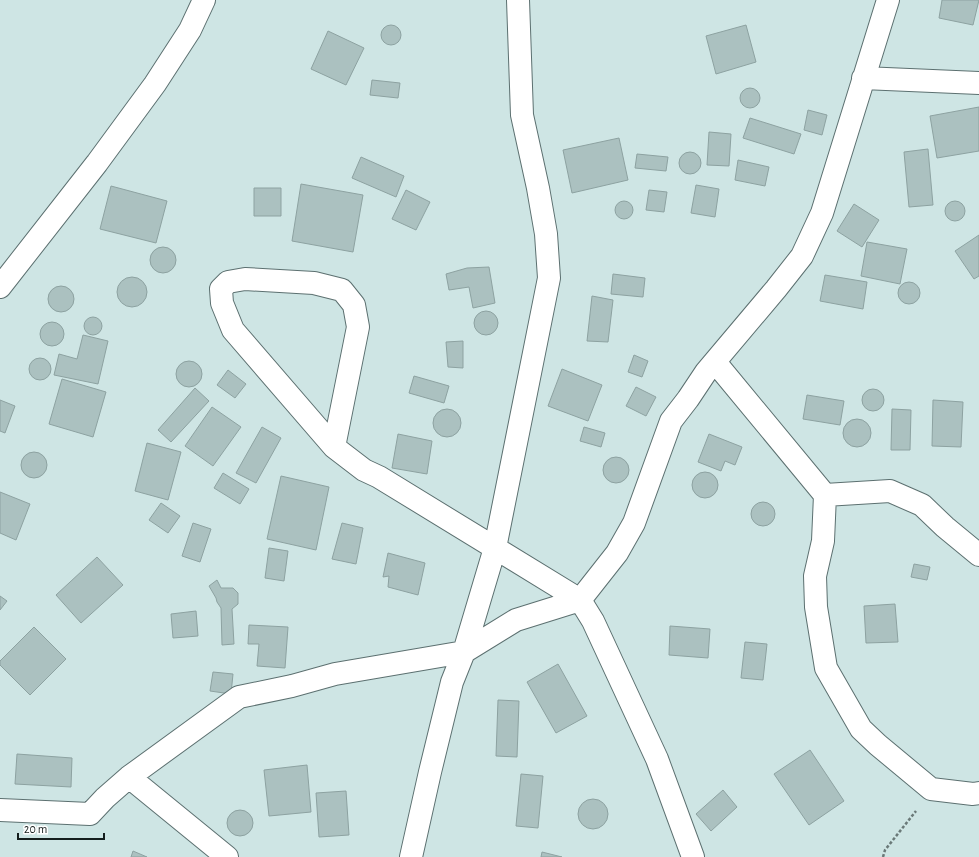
<svg xmlns="http://www.w3.org/2000/svg" width="979" height="857" font-family="'Alegreya Sans',sans-serif">
	<style>
		.building { fill: #abc1c0; stroke: #8da2a1 }
		.lines { fill: none; stroke-linecap: round; stroke-linejoin: round }
		.street-casing { stroke: #5c7070; stroke-width: 24 }
		.path { stroke: #6a7978; stroke-width: 2.5; stroke-dasharray: 3 2; stroke-linecap: butt }
		.street { stroke: #fff; stroke-width: 22 }
	</style>
	<rect width="100%" height="100%" fill="#cee5e4"/>
	<!-- building -->
	<path class="building" d="M 942,0 L 979,0 L 973,25 L 939,18 Z
		M381 35a10 10 0 1 1 20 0a10 10 0 1 1-20 0Z
		M 746,25 L 756,62 L 716,74 L 706,36 Z
		M 328,31 L 364,48 L 346,85 L 311,69 Z
		M 372,80 L 400,83 L 398,98 L 370,95 Z
		M740 98a10 10 0 1 1 20 0a10 10 0 1 1-20 0Z
		M 979,107 L 979,151 L 937,158 L 930,116 Z
		M 808,110 L 827,115 L 822,135 L 804,130 Z
		M 750,118 L 801,134 L 794,154 L 743,138 Z
		M 709,132 L 731,134 L 729,166 L 707,165 Z
		M 619,138 L 628,180 L 572,193 L 563,150 Z
		M 928,149 L 933,205 L 909,207 L 904,152 Z
		M679 163a11 11 0 1 1 22 0a11 11 0 1 1-22 0Z
		M 637,154 L 668,157 L 666,171 L 635,168 Z
		M 361,157 L 404,176 L 396,197 L 352,178 Z
		M 738,160 L 769,167 L 765,186 L 735,180 Z
		M 301,184 L 363,195 L 353,252 L 292,241 Z
		M 696,185 L 719,189 L 715,217 L 691,213 Z
		M 111,186 L 167,201 L 156,243 L 100,229 Z
		M 254,188 L 281,188 L 281,216 L 254,216 Z
		M 406,190 L 430,202 L 416,230 L 392,219 Z
		M 649,190 L 667,192 L 664,212 L 646,210 Z
		M615 210a9 9 0 1 1 18 0a9 9 0 1 1-18 0Z
		M945 211a10 10 0 1 1 20 0a10 10 0 1 1-20 0Z
		M 854,204 L 879,220 L 862,247 L 837,231 Z
		M 979,235 L 979,276 L 974,279 L 955,251 Z
		M 867,242 L 907,249 L 900,284 L 861,276 Z
		M150 260a13 13 0 1 1 26 0a13 13 0 1 1-26 0Z
		M 489,267 L 495,303 L 473,308 L 469,287 L 449,290 L 446,274 L 467,268 Z
		M 613,274 L 645,278 L 643,297 L 611,294 Z
		M 825,275 L 867,282 L 863,309 L 820,301 Z
		M117 292a15 15 0 1 1 30 0a15 15 0 1 1-30 0Z
		M898 293a11 11 0 1 1 22 0a11 11 0 1 1-22 0Z
		M48 299a13 13 0 1 1 26 0a13 13 0 1 1-26 0Z
		M 592,296 L 613,300 L 608,342 L 587,341 Z
		M474 323a12 12 0 1 1 24 0a12 12 0 1 1-24 0Z
		M84 326a9 9 0 1 1 18 0a9 9 0 1 1-18 0Z
		M40 334a12 12 0 1 1 24 0a12 12 0 1 1-24 0Z
		M 83,335 L 108,341 L 98,384 L 54,375 L 59,354 L 77,359 Z
		M 463,341 L 463,368 L 448,367 L 446,342 Z
		M 634,355 L 648,361 L 642,377 L 628,372 Z
		M29 369a11 11 0 1 1 22 0a11 11 0 1 1-22 0Z
		M176 374a13 13 0 1 1 26 0a13 13 0 1 1-26 0Z
		M 562,369 L 602,385 L 588,421 L 548,406 Z
		M 228,370 L 246,384 L 235,398 L 217,385 Z
		M 414,376 L 449,386 L 444,403 L 409,393 Z
		M 62,379 L 106,392 L 93,437 L 49,424 Z
		M 636,387 L 656,397 L 646,416 L 626,406 Z
		M 195,388 L 209,401 L 171,442 L 158,430 Z
		M862 400a11 11 0 1 1 22 0a11 11 0 1 1-22 0Z
		M 807,395 L 844,401 L 840,425 L 803,419 Z
		M 0,400 L 15,406 L 5,433 L 0,431 Z
		M 933,400 L 963,402 L 961,447 L 932,446 Z
		M 212,407 L 241,427 L 213,466 L 185,446 Z
		M433 423a14 14 0 1 1 28 0a14 14 0 1 1-28 0Z
		M 892,409 L 911,410 L 910,450 L 891,450 Z
		M843 433a14 14 0 1 1 28 0a14 14 0 1 1-28 0Z
		M 262,427 L 281,438 L 256,483 L 236,473 Z
		M 584,427 L 605,433 L 601,447 L 580,441 Z
		M 398,434 L 432,441 L 427,474 L 392,468 Z
		M 709,434 L 742,447 L 735,465 L 725,461 L 721,471 L 698,462 Z
		M 147,443 L 181,452 L 168,500 L 135,491 Z
		M21 465a13 13 0 1 1 26 0a13 13 0 1 1-26 0Z
		M603 470a13 13 0 1 1 26 0a13 13 0 1 1-26 0Z
		M692 485a13 13 0 1 1 26 0a13 13 0 1 1-26 0Z
		M 223,473 L 249,489 L 240,504 L 214,488 Z
		M 281,476 L 329,487 L 316,550 L 267,539 Z
		M 0,492 L 30,504 L 16,540 L 0,533 Z
		M751 514a12 12 0 1 1 24 0a12 12 0 1 1-24 0Z
		M 161,503 L 180,516 L 168,533 L 149,520 Z
		M 193,523 L 211,529 L 200,562 L 182,556 Z
		M 342,523 L 363,528 L 356,564 L 332,559 Z
		M 269,548 L 288,551 L 284,581 L 265,578 Z
		M 388,553 L 425,563 L 418,595 L 388,587 L 389,576 L 383,577 Z
		M 97,557 L 123,585 L 81,623 L 56,595 Z
		M 914,564 L 930,567 L 927,580 L 911,577 Z
		M 217,580 L 221,588 L 233,588 L 238,593 L 238,604 L 232,609 L 234,644 L 222,645 L 221,608 L 217,602 L 216,598 L 209,586 Z
		M 0,596 L 7,601 L 0,610 Z
		M 895,604 L 898,642 L 866,643 L 864,606 Z
		M 196,611 L 198,636 L 173,638 L 171,614 Z
		M 249,625 L 288,627 L 285,668 L 257,666 L 259,644 L 248,644 Z
		M 670,626 L 710,629 L 708,658 L 669,655 Z
		M 34,627 L 66,659 L 30,695 L 0,665 L 0,661 Z
		M 745,642 L 767,644 L 763,680 L 741,678 Z
		M 558,664 L 587,716 L 556,733 L 527,682 Z
		M 213,672 L 233,674 L 231,694 L 210,691 Z
		M 498,700 L 519,701 L 517,757 L 496,756 Z
		M 810,750 L 844,801 L 809,825 L 774,774 Z
		M 17,754 L 72,758 L 71,787 L 15,784 Z
		M 307,765 L 311,812 L 269,816 L 264,770 Z
		M 521,774 L 543,776 L 538,828 L 516,826 Z
		M 723,790 L 737,807 L 711,831 L 696,814 Z
		M 346,791 L 349,835 L 319,837 L 316,793 Z
		M578 814a15 15 0 1 1 30 0a15 15 0 1 1-30 0Z
		M227 823a13 13 0 1 1 26 0a13 13 0 1 1-26 0Z
		M 133,851 L 147,857 L 131,857 Z
		M 542,852 L 562,857 L 541,857 Z"/>
	<g class="lines">
		<defs>
			<path id="street" d="M 863,78 L 979,83
				M 0,287 L 97,163 L 155,84 L 190,30 L 204,0
				M 715,362 L 825,495 L 823,541 L 815,576 L 816,607 L 826,668 L 861,729 L 878,745 L 931,789 L 973,794 L 979,793
				M 334,447 L 358,327 L 354,305 L 342,290 L 314,283 L 245,279 L 228,282 L 221,289 L 222,303 L 233,330 L 334,447 L 364,470 L 379,477 L 580,600 L 593,621 L 657,759 L 693,857
				M 825,495 L 890,491 L 922,505 L 945,527 L 979,555
				M 129,777 L 227,857
				M 0,810 L 90,814 L 105,798 L 129,777 L 239,697 L 292,686 L 335,674 L 464,652 L 516,620 L 580,600 L 617,553 L 634,523 L 671,421 L 688,399 L 706,372 L 776,289 L 802,256 L 822,213 L 888,0
				M 411,857 L 430,772 L 452,682 L 464,652 L 495,548 L 549,278 L 546,234 L 538,188 L 522,115 L 518,0"/>
		</defs>
		<!-- street casing -->
		<use href="#street" class="street-casing"/>
		<!-- path -->
		<path class="path" d="M 883,857 L 885,850 L 916,811"/>
		<!-- street -->
		<use href="#street" class="street"/>
	</g>
	<!-- scale -->
	<path d="M18 833v6h86v-6" fill="none" stroke="#151e1d" stroke-width="2"/>
	<text x="24" y="833" font-size="12" fill="#151e1d" stroke="#ffffff" stroke-width="3" paint-order="stroke">20 m</text>
</svg>
